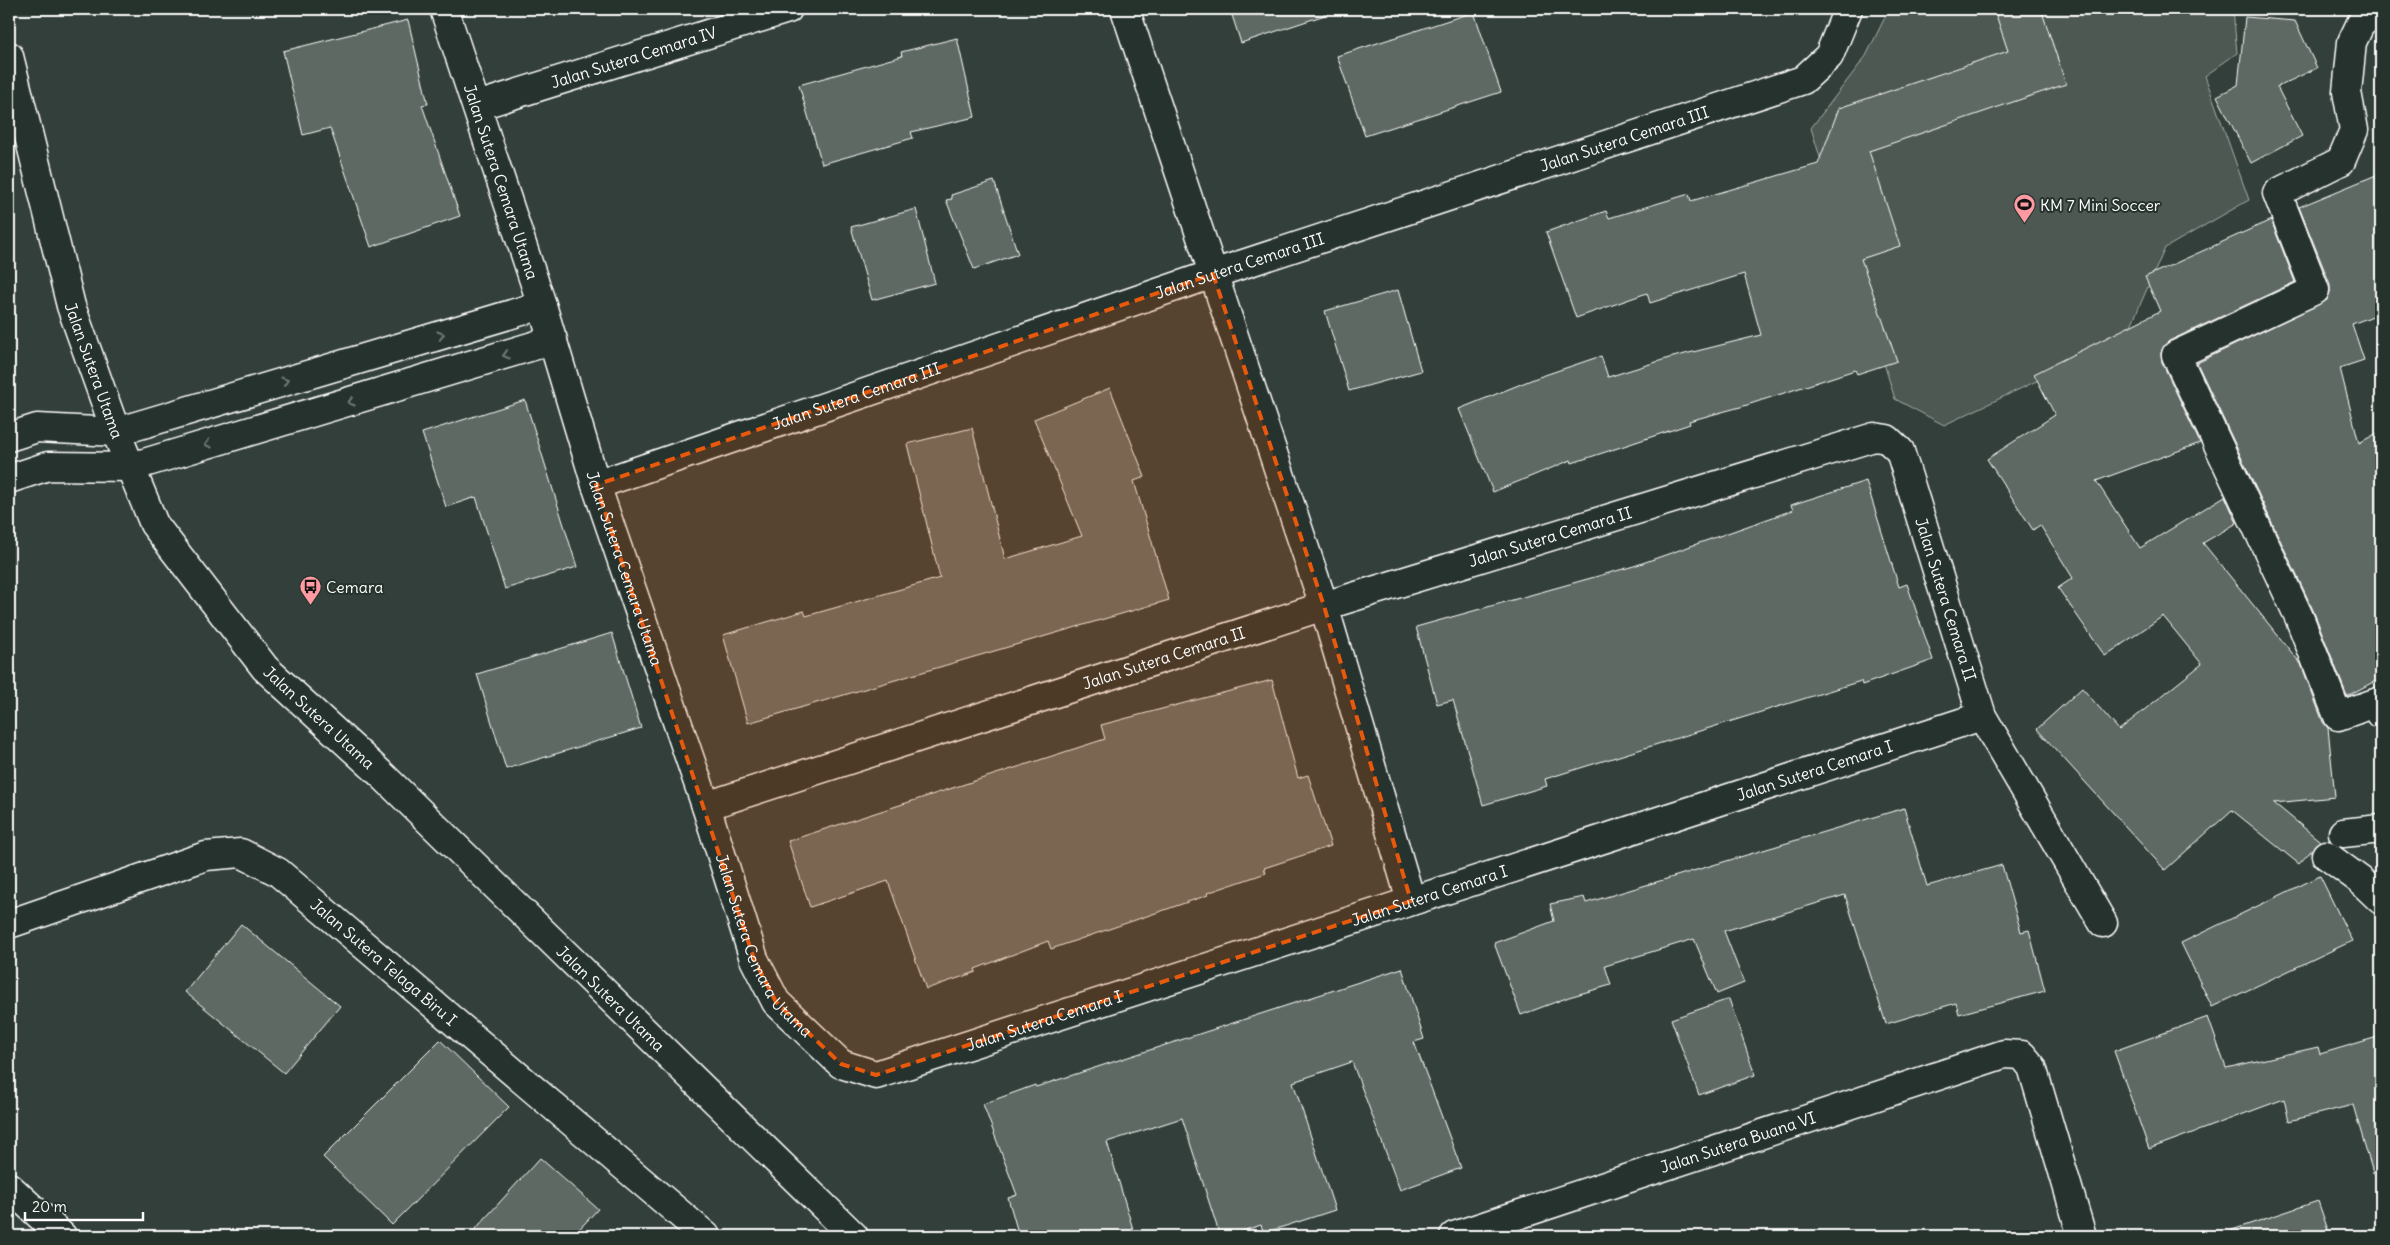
<svg xmlns="http://www.w3.org/2000/svg" width="2390" height="1245" font-family="Delius,sans-serif">
	<style>
		.green { fill: #4d5853; stroke: #a6aca9 }
		.building { fill: #5f6964; stroke: #fff }
		.lines { fill: none; stroke-linecap: round; stroke-linejoin: round }
		.minor-casing { stroke: #fff; stroke-width: 31 }
		.tertiary-casing { stroke: #fff; stroke-width: 31 }
		.minor { stroke: #26332d; stroke-width: 28 }
		.tertiary { stroke: #26332d; stroke-width: 28 }
		.oneway { stroke: #727a76 }
		.marked { fill: #e8590c; fill-opacity: 0.2; stroke: #e8590c; stroke-width: 4; stroke-dasharray: 10 6; stroke-linejoin: round }
		.labels { text-anchor: middle; stroke-width: 4; stroke-linejoin: round; paint-order: stroke }
		.street-label { font-size: 16px; fill: #fff; stroke: #26332d }
		.poi-label { font-size: 16px; fill: #fff; stroke: #26332d; text-anchor: start }
	</style>
	<rect width="100%" height="100%" fill="#333f3a"/>
	<filter id="ink" filterUnits="userSpaceOnUse"><feTurbulence type="fractalNoise" baseFrequency=".02" numOctaves="2"/><feDisplacementMap in="SourceGraphic" scale="10" xChannelSelector="R" yChannelSelector="G"/><feConvolveMatrix kernelMatrix="1 2 1 2 8 2 1 2 1" color-interpolation-filters="sRGB"/></filter>
	<g filter="url(#ink)">
		<!-- green -->
		<path class="green" d="M 1889,9 L 2233,9 L 2237,53 L 2205,76 L 2249,200 L 2165,248 L 2125,339 L 1944,425 L 1895,399 L 1811,128 L 1866,56 Z"/>
		<!-- building -->
		<path class="building" d="M 1230,9 L 1324,9 L 1325,15 L 1241,43 Z
			M 1994,9 L 2041,9 L 2066,84 L 1869,151 L 1900,246 L 1861,259 L 1897,361 L 1857,374 L 1855,370 L 1744,406 L 1689,421 L 1690,424 L 1630,444 L 1572,463 L 1571,460 L 1493,492 L 1459,409 L 1536,378 L 1601,356 L 1608,377 L 1669,358 L 1761,335 L 1744,274 L 1650,303 L 1647,293 L 1576,318 L 1546,232 L 1606,211 L 1609,218 L 1689,194 L 1691,201 L 1818,164 L 1839,108 L 2008,51 Z
			M 1474,12 L 1501,92 L 1365,136 L 1337,56 Z
			M 2245,17 L 2295,21 L 2317,68 L 2277,87 L 2302,136 L 2251,163 L 2217,96 L 2238,85 Z
			M 408,20 L 428,104 L 422,105 L 460,216 L 371,247 L 330,128 L 303,135 L 283,51 Z
			M 957,38 L 975,117 L 911,132 L 913,138 L 822,164 L 799,85 L 902,56 L 901,52 Z
			M 2381,173 L 2381,313 L 2352,324 L 2364,360 L 2340,368 L 2359,443 L 2381,431 L 2381,678 L 2347,696 L 2313,610 L 2197,363 L 2327,300 L 2330,292 L 2330,284 L 2299,207 Z
			M 994,181 L 1018,254 L 974,269 L 946,200 L 952,199 L 951,195 Z
			M 916,209 L 935,283 L 872,300 L 851,227 Z
			M 2271,220 L 2295,282 L 2169,341 L 2164,346 L 2161,353 L 2162,362 L 2200,443 L 2096,481 L 2140,548 L 2225,496 L 2237,523 L 2203,543 L 2301,664 L 2323,722 L 2328,728 L 2335,797 L 2274,803 L 2320,841 L 2299,864 L 2232,810 L 2165,870 L 2037,729 L 2082,688 L 2119,730 L 2202,664 L 2163,616 L 2105,656 L 2058,588 L 2073,578 L 2040,525 L 2033,530 L 1987,459 L 2055,415 L 2034,374 L 2160,311 L 2145,277 Z
			M 1398,290 L 1421,371 L 1349,391 L 1325,311 Z
			M 1110,388 L 1145,477 L 1134,481 L 1169,600 L 748,723 L 723,635 L 804,611 L 806,616 L 940,578 L 907,444 L 972,428 L 1005,559 L 1082,536 L 1034,419 Z
			M 525,400 L 577,567 L 505,589 L 476,497 L 446,507 L 422,433 Z
			M 1866,481 L 1899,587 L 1907,584 L 1933,660 L 1862,685 L 1861,681 L 1545,779 L 1547,786 L 1483,805 L 1453,700 L 1437,704 L 1416,627 L 1634,566 L 1793,510 L 1791,505 Z
			M 612,633 L 641,728 L 506,769 L 477,674 Z
			M 1272,680 L 1298,778 L 1308,775 L 1331,846 L 1264,868 L 1266,873 L 1207,893 L 1208,895 L 1051,949 L 1048,941 L 975,969 L 976,972 L 926,989 L 888,881 L 810,907 L 788,841 L 1105,739 L 1101,725 Z
			M 1904,808 L 1927,886 L 2002,865 L 2021,932 L 2029,930 L 2045,991 L 1959,1014 L 1956,1003 L 1886,1024 L 1845,895 L 1724,931 L 1744,983 L 1717,994 L 1694,939 L 1605,966 L 1611,985 L 1569,997 L 1521,1015 L 1494,943 L 1554,921 L 1550,904 L 1584,897 L 1586,903 Z
			M 2320,876 L 2352,941 L 2212,1007 L 2181,943 Z
			M 241,924 L 340,1006 L 284,1073 L 185,992 Z
			M 1402,968 L 1424,1039 L 1414,1042 L 1461,1168 L 1400,1190 L 1352,1062 L 1293,1082 L 1335,1210 L 1264,1233 L 1261,1225 L 1227,1236 L 1220,1236 L 1182,1118 L 1107,1142 L 1135,1236 L 1019,1236 L 1008,1198 L 1017,1195 L 983,1104 L 1035,1085 L 1036,1087 Z
			M 1729,999 L 1755,1075 L 1699,1095 L 1671,1019 Z
			M 2208,1017 L 2226,1068 L 2318,1047 L 2320,1054 L 2381,1036 L 2381,1172 L 2373,1173 L 2353,1105 L 2289,1121 L 2284,1099 L 2149,1149 L 2114,1051 Z
			M 440,1040 L 509,1107 L 392,1225 L 323,1157 Z
			M 540,1158 L 598,1209 L 573,1236 L 469,1236 Z
			M 2318,1201 L 2330,1236 L 2233,1236 L 2232,1230 Z"/>
		<g class="lines">
			<defs>
				<g id="minor">
					<path id="s1" d="M 444,9 L 542,305 L 596,485 L 706,806 L 754,959 L 776,1002 L 841,1064 L 876,1075 L 1982,716"/>
					<path d="M 1125,9 L 1324,606 L 1411,901"/>
					<path d="M 2381,11 L 2361,23 L 2352,42 L 2347,92 L 2354,130 L 2341,161 L 2277,193 L 2315,290 L 2176,355 L 2299,617 L 2338,716 L 2378,702 L 2381,714"/>
					<path id="s2" d="M 477,106 L 788,9"/>
					<path d="M 9,437 L 37,428 L 116,432 L 542,305"/>
					<path d="M 9,479 L 48,466 L 131,467 L 553,340"/>
					<path id="s3" d="M 596,485 L 1213,274 L 1803,80 L 1829,56 L 1848,9"/>
					<path id="s4" d="M 706,806 L 1324,606 L 1874,437 L 1887,439 L 1900,451 L 1982,716 L 2103,923"/>
					<path d="M 2343,833 L 2381,829"/>
					<path d="M 2326,855 L 2360,880 L 2381,900"/>
					<path id="s5" d="M 9,924 L 206,856 L 241,853 L 278,872 L 706,1236"/>
					<path d="M 9,1187 L 62,1236"/>
					<path id="s6" d="M 1454,1236 L 2004,1054 L 2022,1055 L 2032,1067 L 2082,1236"/>
				</g>
				<g id="tertiary">
					<path id="s7" d="M 9,56 L 71,306 L 116,432 L 154,524 L 265,668 L 381,774 L 854,1236"/>
				</g>
			</defs>
			<!-- minor casing -->
			<use href="#minor" class="minor-casing"/>
			<!-- tertiary casing -->
			<use href="#tertiary" class="tertiary-casing"/>
			<!-- minor -->
			<use href="#minor" class="minor"/>
			<!-- tertiary -->
			<use href="#tertiary" class="tertiary"/>
		</g>
		<!-- one-way arrows -->
		<defs><path id="oneway-chevron" d="M-2-3.5L2.5 0L-2 3.5" fill="none" stroke-width="1.6" stroke-linecap="round" stroke-linejoin="round" transform="scale(1.25)"/></defs>
		<g class="oneway">
			<use href="#oneway-chevron" transform="translate(441 335) rotate(-16)"/>
			<use href="#oneway-chevron" transform="translate(506 355) rotate(163)"/>
			<use href="#oneway-chevron" transform="translate(285 381) rotate(-17)"/>
			<use href="#oneway-chevron" transform="translate(351 402) rotate(163)"/>
			<use href="#oneway-chevron" transform="translate(208 444) rotate(163)"/>
		</g>
	</g>
	<!-- marked area -->
	<path class="marked" d="M 1213,274 L 1324,606 L 1411,901 L 876,1075 L 841,1064 L 776,1002 L 754,959 L 596,485 Z"/>
	<!-- icons -->
	<defs>
		<symbol id="stadium-pin" viewBox="-11 -11 22 30"><path d="M0 17L-7.5 6A9.5 9.5 0 1 1 7.5 6Z" fill="#ff9aa2" stroke="#26332d"/><path d="M0-5a6.5 5 0 1 0 0 10a6.5 5 0 1 0 0-10ZM-3.5-1.8h7v3.6h-7Z" fill="#111"/></symbol>
		<symbol id="bus-pin" viewBox="-11 -11 22 30"><path d="M0 17L-7.5 6A9.5 9.5 0 1 1 7.5 6Z" fill="#ff9aa2" stroke="#26332d"/><path d="M-5-6H5V4H4V6H2V4H-2V6H-4V4H-5ZM-3.5-4V0h7V-4ZM-3.5 1.2v1.5H-2V1.2ZM2 1.2v1.5H3.5V1.2Z" fill="#111"/></symbol>
	</defs>
	<g fill-rule="evenodd">
		<use href="#stadium-pin" x="2012" y="192" width="25" height="34"/>
		<use href="#bus-pin" x="298" y="574" width="25" height="34"/>
	</g>
	<g class="labels">
		<!-- street labels -->
		<g class="street-label">
			<text dy="6" stroke="none"><textPath href="#s2" startOffset="164">Jalan Sutera Cemara IV</textPath></text>
			<text dy="6" stroke="none"><textPath href="#s3" startOffset="1085">Jalan Sutera Cemara III</textPath></text>
			<text dy="6" stroke="none"><textPath href="#s1" startOffset="182">Jalan Sutera Cemara Utama</textPath></text>
			<text dy="6" stroke="none"><textPath href="#s3" startOffset="680">Jalan Sutera Cemara III</textPath></text>
			<text dy="6" stroke="none"><textPath href="#s7" startOffset="326">Jalan Sutera Utama</textPath></text>
			<text dy="6" stroke="none"><textPath href="#s3" startOffset="275">Jalan Sutera Cemara III</textPath></text>
			<text dy="6" stroke="none"><textPath href="#s4" startOffset="886">Jalan Sutera Cemara II</textPath></text>
			<text dy="6" stroke="none"><textPath href="#s1" startOffset="588">Jalan Sutera Cemara Utama</textPath></text>
			<text dy="6" stroke="none"><textPath href="#s4" startOffset="1411">Jalan Sutera Cemara II</textPath></text>
			<text dy="6" stroke="none"><textPath href="#s4" startOffset="481">Jalan Sutera Cemara II</textPath></text>
			<text dy="6" stroke="none"><textPath href="#s7" startOffset="746">Jalan Sutera Utama</textPath></text>
			<text dy="6" stroke="none"><textPath href="#s1" startOffset="2161">Jalan Sutera Cemara I</textPath></text>
			<text dy="6" stroke="none"><textPath href="#s1" startOffset="1756">Jalan Sutera Cemara I</textPath></text>
			<text dy="6" stroke="none"><textPath href="#s1" startOffset="992">Jalan Sutera Cemara Utama</textPath></text>
			<text dy="6" stroke="none"><textPath href="#s5" startOffset="424">Jalan Sutera Telaga Biru I</textPath></text>
			<text dy="6" stroke="none"><textPath href="#s7" startOffset="1151">Jalan Sutera Utama</textPath></text>
			<text dy="6" stroke="none"><textPath href="#s1" startOffset="1351">Jalan Sutera Cemara I</textPath></text>
			<text dy="6" stroke="none"><textPath href="#s6" startOffset="299">Jalan Sutera Buana VI</textPath></text>
		</g>
		<!-- poi labels -->
		<g class="poi-label">
			<text x="2040" y="211">KM 7 Mini Soccer</text>
			<text x="326" y="593">Cemara</text>
		</g>
	</g>
	<!-- margin -->
	<rect width="2390" height="1245" fill="none" stroke="#26332d" stroke-width="30"/>
	<rect x="15" y="15" width="2360" height="1215" fill="none" stroke="#fff" stroke-width="2" filter="url(#ink)"/>
	<!-- scale -->
	<path d="M25 1212v8h118v-8" fill="none" stroke="#ffffff" stroke-width="2.5"/>
	<text x="32" y="1212" font-size="15" fill="#ffffff" stroke="#26332d" stroke-width="4" paint-order="stroke">20 m</text>
</svg>
